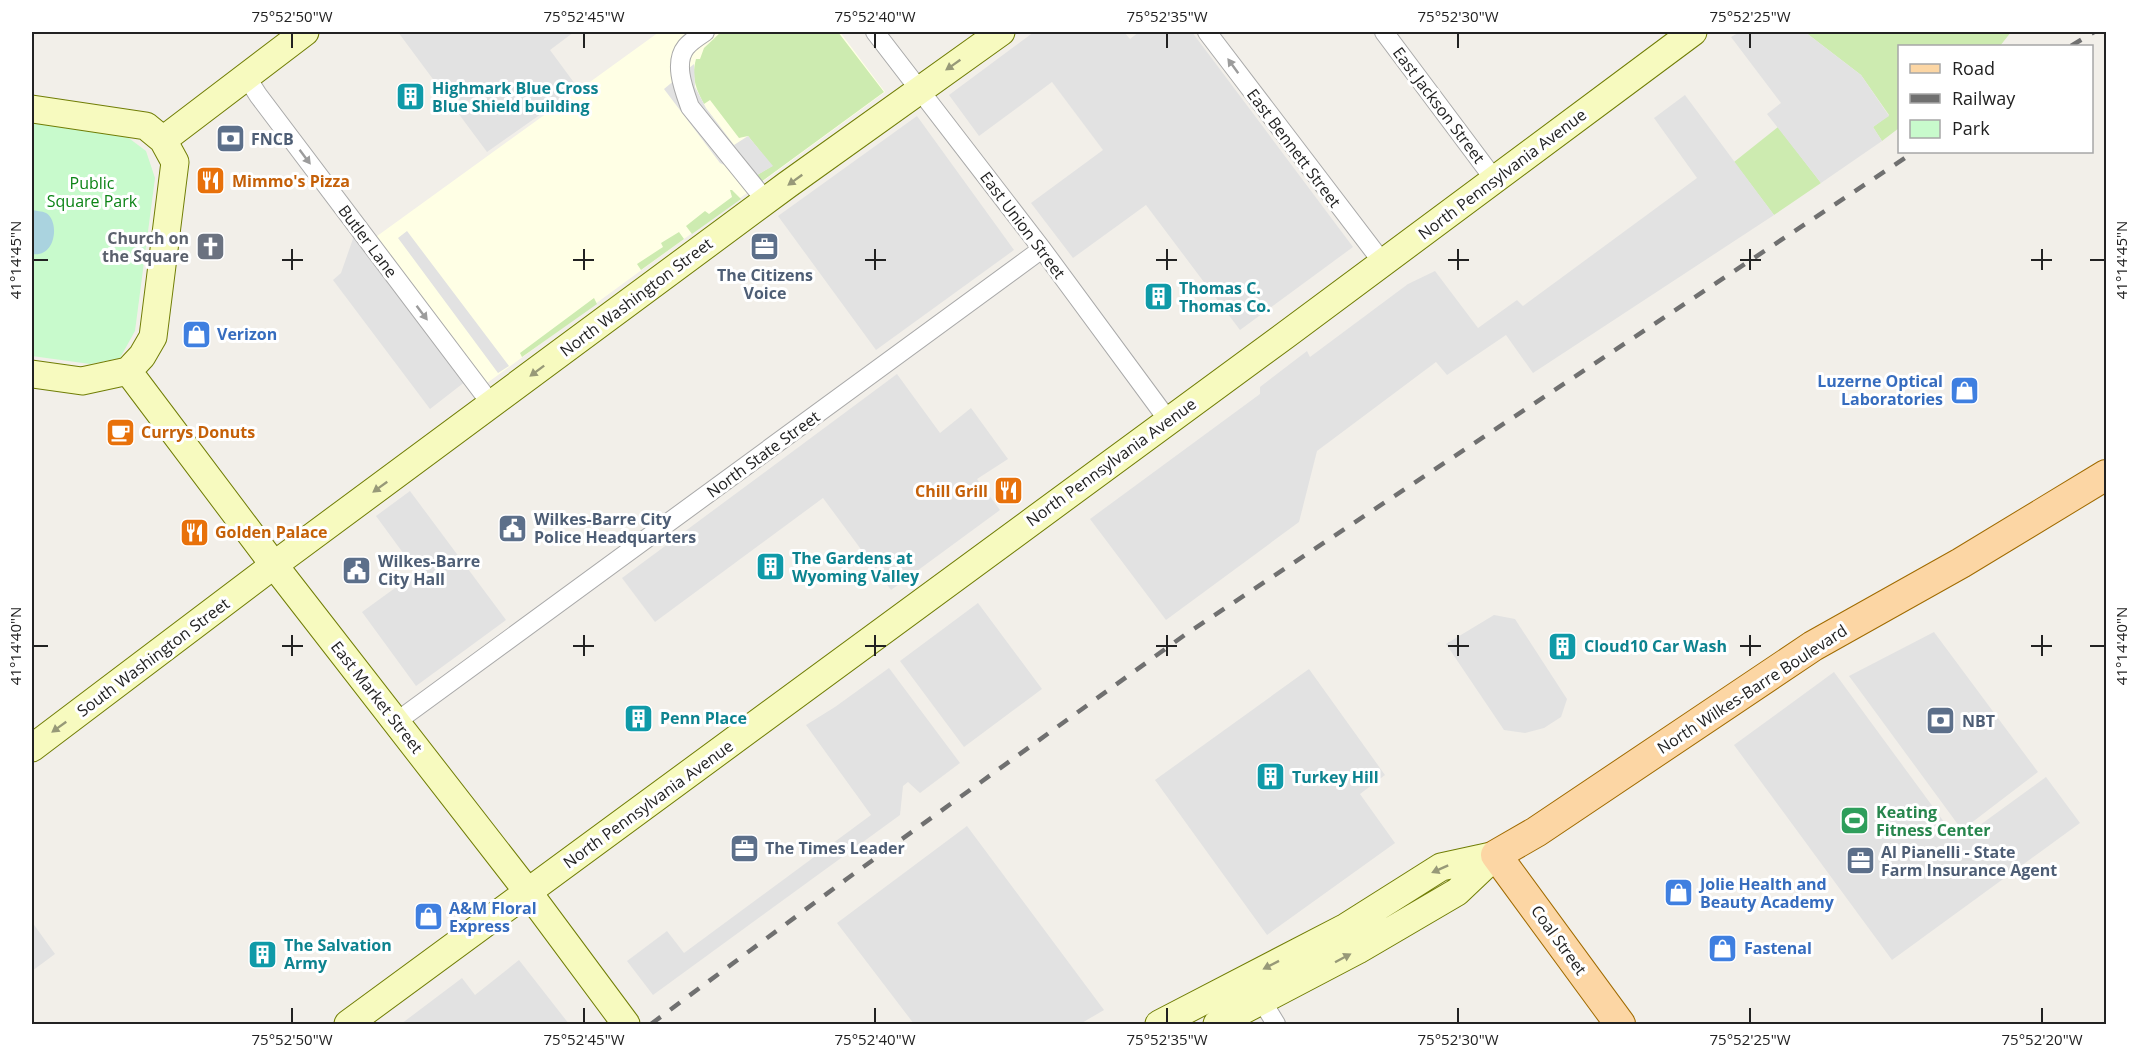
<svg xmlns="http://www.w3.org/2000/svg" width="2138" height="1056" font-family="'Open Sans',sans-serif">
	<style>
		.education { fill: #ffffe5 }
		.grass { fill: #cdebb0 }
		.park { fill: #c8facc }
		.parking { fill: #e2e2e2 }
		.water { fill: #aad3df }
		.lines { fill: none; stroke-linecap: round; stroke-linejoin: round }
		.street-casing { stroke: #a9a9a9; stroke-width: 20 }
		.secondary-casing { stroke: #707d05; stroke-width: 29 }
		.primary-casing { stroke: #a06b00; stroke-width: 32 }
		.street { stroke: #fff; stroke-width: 18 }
		.secondary { stroke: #f7fabf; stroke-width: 27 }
		.primary { stroke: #fcd6a4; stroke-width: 30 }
		.rail { stroke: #707070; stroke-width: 4.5; stroke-dasharray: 12 12; stroke-linecap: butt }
		.oneway { fill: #979978 }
		.oneway2 { fill: #9c9c9c }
		.ticks { fill: none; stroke: #222; stroke-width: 2 }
		.labels { text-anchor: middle; stroke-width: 6; stroke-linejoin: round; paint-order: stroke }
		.culture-label { font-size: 16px; font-weight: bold; fill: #0d838f; stroke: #fff; text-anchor: start }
		.street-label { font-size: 16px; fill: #222; stroke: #fff }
		.service-label { font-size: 16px; font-weight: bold; fill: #4e5e75; stroke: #fff; text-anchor: start }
		.food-label { font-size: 16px; font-weight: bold; fill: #c56008; stroke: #fff; text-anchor: start }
		.park-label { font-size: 16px; fill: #0c8416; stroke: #fff }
		.worship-label { font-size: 16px; font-weight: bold; fill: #5b616d; stroke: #fff; text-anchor: end }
		.shop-label { font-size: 16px; font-weight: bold; fill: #366cbe; stroke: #fff; text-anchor: start }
		.leisure-label { font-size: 16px; font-weight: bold; fill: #27864d; stroke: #fff; text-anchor: start }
		.neatline { fill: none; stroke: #222; stroke-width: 2 }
		.ticks-label { font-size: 15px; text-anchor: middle; fill: #222 }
	</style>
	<rect width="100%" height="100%" fill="#f2efe9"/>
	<!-- education -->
	<path class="education" d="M 659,32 L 840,32 L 885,92 L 483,386 L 373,239 Z"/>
	<!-- grass -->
	<path class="grass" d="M 721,32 L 838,32 L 884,92 L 757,185 L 752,178 L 772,166 L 748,136 L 739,138 L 710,100 L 704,104 C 696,89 691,77 696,59 L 700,59 L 704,48 Z
		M 1805,32 L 2011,32 L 2000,46 L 1900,46 L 1899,128 L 1882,141 L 1873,127 L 1889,115 L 1861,75 Z
		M 1778,127 L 1821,183 L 1774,215 L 1734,162 Z
		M 730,190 L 732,190 L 741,199 L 692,234 L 686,226 L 705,211 L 709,214 L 732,197 Z
		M 679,232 L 684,239 L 641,270 L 637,264 L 663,247 L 661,243 Z
		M 594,298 L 597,304 L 522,357 L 520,353 Z"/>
	<!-- park -->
	<path class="park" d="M 32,123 L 126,136 L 146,151 L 155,178 L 135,331 L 120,358 L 90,364 L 32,356 Z"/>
	<!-- parking -->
	<path class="parking" d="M 398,32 L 574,32 L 550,50 L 578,88 L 487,152 Z
		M 1034,32 L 1124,32 L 1130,39 L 1139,32 L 1192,32 L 1353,247 L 1240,330 L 1146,205 L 1073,258 L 1031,203 L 1103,150 L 1052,82 L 979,136 L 949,95 Z
		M 1740,32 L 1805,32 L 1861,75 L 1889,116 L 1873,127 L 1882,141 L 1821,183 L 1767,114 L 1781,103 L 1731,37 Z
		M 694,64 L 695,87 L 706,108 L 734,145 L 748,136 L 773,166 L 752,178 L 720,163 L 664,89 Z
		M 1685,95 L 1774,215 L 1533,373 L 1506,335 L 1447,375 L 1436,362 L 1317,451 L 1299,522 L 1166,620 L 1090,519 L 1260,394 L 1260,387 L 1307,351 L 1310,357 L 1408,284 L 1435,271 L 1478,328 L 1517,300 L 1523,306 L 1697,178 L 1654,118 Z
		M 917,116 L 1014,250 L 876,350 L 778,216 Z
		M 407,231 L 509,366 L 498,373 L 398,238 Z
		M 355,233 L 466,381 L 430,409 L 333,280 L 341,273 Z
		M 897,374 L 940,433 L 971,408 L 1008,459 L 977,479 L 1000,510 L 891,590 L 823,498 L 655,622 L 622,578 Z
		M 410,491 L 506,620 L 416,686 L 362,612 L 417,572 L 376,516 Z
		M 978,603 L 1042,689 L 964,747 L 900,661 Z
		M 1494,615 L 1515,619 L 1567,699 L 1561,717 L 1544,728 L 1525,733 L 1504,730 L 1446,644 Z
		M 1934,632 L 2038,772 L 1962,830 L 1849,676 Z
		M 889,668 L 960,763 L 920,793 L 908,782 L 903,786 L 900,815 L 653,995 L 627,961 L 667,931 L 684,953 L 871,815 L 806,725 L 835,707 Z
		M 1309,669 L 1385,775 L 1360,794 L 1395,843 L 1267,935 L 1155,780 Z
		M 1834,672 L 1958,841 L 2046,777 L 2080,823 L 1892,960 L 1734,745 Z
		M 967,826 L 1104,1010 L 1080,1024 L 914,1024 L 837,923 Z
		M 32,922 L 55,954 L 32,971 Z
		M 519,960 L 569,1024 L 401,1024 L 462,978 L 475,995 Z"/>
	<!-- water -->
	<path class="water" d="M 32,210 C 36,211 42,211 46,213 C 60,221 56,258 32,254 Z"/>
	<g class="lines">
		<defs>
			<path id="street" d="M 705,32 C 699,36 691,41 686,47 C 673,63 684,90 690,107 L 766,201
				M 875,32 L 1042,249 L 1168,420
				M 1207,32 L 1383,263
				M 1384,32 L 1494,179
				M 246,76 L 258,95 L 492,405
				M 396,722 L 1042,249
				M 1262,1001 L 1276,1024"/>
			<path id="secondary" d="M 32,109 L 146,126 L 163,140 L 175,162 L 153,337 L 142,356 L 128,371 L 82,381 L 32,374
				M 163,140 L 305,32
				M 128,371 L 274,565 L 528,892 L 626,1024
				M 32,748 L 274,565 L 787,185 L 1001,32
				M 348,1024 L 1287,334 L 1693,32
				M 1159,1024 L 1346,927 L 1441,867 L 1496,855
				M 1217,1024 L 1358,950 L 1457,892 L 1496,855"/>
			<path id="primary" d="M 1620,1024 L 1496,855 L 1536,832 L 1813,646 L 1961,563 L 2106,475"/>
		</defs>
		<!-- street casing -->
		<use href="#street" class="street-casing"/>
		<!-- secondary casing -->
		<use href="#secondary" class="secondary-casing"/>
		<!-- primary casing -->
		<use href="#primary" class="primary-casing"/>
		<!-- street -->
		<use href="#street" class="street"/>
		<!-- secondary -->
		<use href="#secondary" class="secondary"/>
		<!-- primary -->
		<use href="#primary" class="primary"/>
		<!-- rail -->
		<path class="rail" d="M 2071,46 L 2094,32
			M 651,1024 L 848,878 L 1186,634 L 1914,152"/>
	</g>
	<!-- one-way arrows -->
	<defs><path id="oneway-solid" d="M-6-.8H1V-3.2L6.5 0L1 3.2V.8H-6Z" transform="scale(1.5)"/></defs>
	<g class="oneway">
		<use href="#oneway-solid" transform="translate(953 65) rotate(145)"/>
		<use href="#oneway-solid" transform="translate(795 180) rotate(144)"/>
		<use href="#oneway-solid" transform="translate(537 371) rotate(143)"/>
		<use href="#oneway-solid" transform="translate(380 487) rotate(144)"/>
		<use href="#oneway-solid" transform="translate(59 727) rotate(144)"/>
		<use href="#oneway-solid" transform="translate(1440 869) rotate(156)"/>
		<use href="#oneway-solid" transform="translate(1343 958) rotate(-28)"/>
		<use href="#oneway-solid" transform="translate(1271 965) rotate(153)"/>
	</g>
	<g class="oneway2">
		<use href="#oneway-solid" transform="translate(1233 66) rotate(-126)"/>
		<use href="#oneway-solid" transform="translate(305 157) rotate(53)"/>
		<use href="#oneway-solid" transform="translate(422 313) rotate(53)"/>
	</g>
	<!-- ticks -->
	<path class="ticks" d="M 292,33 L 292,48M 584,33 L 584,48M 875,33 L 875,48M 1167,33 L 1167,48M 1458,33 L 1458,48M 1750,33 L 1750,48M 292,249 L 292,270M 584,249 L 584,270M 875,249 L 875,270M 1167,249 L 1167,270M 1458,249 L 1458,270M 1750,249 L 1750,270M 2042,249 L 2042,270M 33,260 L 48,260M 282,260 L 303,260M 573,260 L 594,260M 865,260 L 886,260M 1156,260 L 1177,260M 1448,260 L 1469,260M 1740,260 L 1761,260M 2031,260 L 2052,260M 2090,260 L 2105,260M 292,635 L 292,656M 584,635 L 584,656M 875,635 L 875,656M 1167,635 L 1167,656M 1458,635 L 1458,656M 1750,635 L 1750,656M 2042,635 L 2042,656M 33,646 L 48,646M 282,646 L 303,646M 573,646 L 594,646M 865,646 L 886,646M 1156,646 L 1177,646M 1448,646 L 1469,646M 1740,646 L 1761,646M 2031,646 L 2052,646M 2090,646 L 2105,646M 292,1008 L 292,1023M 584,1008 L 584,1023M 875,1008 L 875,1023M 1167,1008 L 1167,1023M 1458,1008 L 1458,1023M 1750,1008 L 1750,1023M 2042,1008 L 2042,1023"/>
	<!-- icons -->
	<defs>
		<symbol id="building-square" viewBox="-11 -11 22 22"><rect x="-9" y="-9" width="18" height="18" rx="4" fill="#0f9aa8" stroke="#fff"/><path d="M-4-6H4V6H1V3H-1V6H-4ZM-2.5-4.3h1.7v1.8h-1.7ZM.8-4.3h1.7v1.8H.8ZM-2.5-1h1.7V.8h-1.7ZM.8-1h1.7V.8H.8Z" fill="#fff"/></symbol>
		<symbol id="bank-square" viewBox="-11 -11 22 22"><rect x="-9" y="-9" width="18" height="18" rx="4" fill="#5c6f8a" stroke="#fff"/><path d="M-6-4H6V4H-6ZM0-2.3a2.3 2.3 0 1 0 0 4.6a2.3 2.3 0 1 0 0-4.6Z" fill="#fff"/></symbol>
		<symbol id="restaurant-square" viewBox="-11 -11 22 22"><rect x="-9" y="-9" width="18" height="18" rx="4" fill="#e8710a" stroke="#fff"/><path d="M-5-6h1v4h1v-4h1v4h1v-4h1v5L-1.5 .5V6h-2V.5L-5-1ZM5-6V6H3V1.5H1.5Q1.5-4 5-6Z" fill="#fff"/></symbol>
		<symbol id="church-square" viewBox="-11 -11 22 22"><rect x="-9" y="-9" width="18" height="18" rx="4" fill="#6b7280" stroke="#fff"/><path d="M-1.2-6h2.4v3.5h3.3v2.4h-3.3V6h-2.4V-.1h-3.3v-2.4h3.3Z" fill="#fff"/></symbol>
		<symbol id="office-square" viewBox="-11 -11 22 22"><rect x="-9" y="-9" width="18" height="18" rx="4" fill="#5c6f8a" stroke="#fff"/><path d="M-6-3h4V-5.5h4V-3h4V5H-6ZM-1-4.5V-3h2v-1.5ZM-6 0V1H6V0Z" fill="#fff"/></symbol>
		<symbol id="shop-square" viewBox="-11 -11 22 22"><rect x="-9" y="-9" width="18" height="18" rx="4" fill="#3f7fe0" stroke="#fff"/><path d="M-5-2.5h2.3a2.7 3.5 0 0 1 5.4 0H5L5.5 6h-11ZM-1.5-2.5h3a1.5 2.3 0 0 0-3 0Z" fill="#fff"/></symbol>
		<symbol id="cafe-square" viewBox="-11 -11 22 22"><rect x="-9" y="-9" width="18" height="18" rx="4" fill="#e8710a" stroke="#fff"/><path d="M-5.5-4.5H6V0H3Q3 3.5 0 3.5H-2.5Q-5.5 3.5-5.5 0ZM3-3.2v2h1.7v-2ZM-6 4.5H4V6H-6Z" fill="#fff"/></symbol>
		<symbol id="civic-square" viewBox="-11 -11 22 22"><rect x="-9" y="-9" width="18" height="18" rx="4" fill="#5c6f8a" stroke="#fff"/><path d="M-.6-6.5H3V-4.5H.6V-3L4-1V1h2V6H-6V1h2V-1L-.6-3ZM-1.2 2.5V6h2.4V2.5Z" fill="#fff"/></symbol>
		<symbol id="stadium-square" viewBox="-11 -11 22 22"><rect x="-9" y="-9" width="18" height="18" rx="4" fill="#2e9e5b" stroke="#fff"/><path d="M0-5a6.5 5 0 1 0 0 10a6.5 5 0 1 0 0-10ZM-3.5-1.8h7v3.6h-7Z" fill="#fff"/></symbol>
	</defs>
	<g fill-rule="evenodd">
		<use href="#building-square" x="394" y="80" width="33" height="33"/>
		<use href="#bank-square" x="214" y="122" width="33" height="33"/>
		<use href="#restaurant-square" x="194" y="164" width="33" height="33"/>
		<use href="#church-square" x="194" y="230" width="33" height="33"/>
		<use href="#office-square" x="748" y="230" width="33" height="33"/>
		<use href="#building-square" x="1142" y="280" width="33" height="33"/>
		<use href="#shop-square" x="180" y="318" width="33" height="33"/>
		<use href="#shop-square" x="1948" y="374" width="33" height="33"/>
		<use href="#cafe-square" x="104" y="416" width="33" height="33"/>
		<use href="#restaurant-square" x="992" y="474" width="33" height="33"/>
		<use href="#civic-square" x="496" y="512" width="33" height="33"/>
		<use href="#restaurant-square" x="178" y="516" width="33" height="33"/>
		<use href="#building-square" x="754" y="550" width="33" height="33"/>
		<use href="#civic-square" x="340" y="554" width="33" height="33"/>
		<use href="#building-square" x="1546" y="630" width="33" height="33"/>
		<use href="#building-square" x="622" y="702" width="33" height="33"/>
		<use href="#bank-square" x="1924" y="704" width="33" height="33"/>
		<use href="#building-square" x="1254" y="760" width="33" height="33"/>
		<use href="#stadium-square" x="1838" y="804" width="33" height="33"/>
		<use href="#office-square" x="728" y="832" width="33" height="33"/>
		<use href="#office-square" x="1844" y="844" width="33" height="33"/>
		<use href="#shop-square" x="1662" y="876" width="33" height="33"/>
		<use href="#shop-square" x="412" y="900" width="33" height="33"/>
		<use href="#shop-square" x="1706" y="932" width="33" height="33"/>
		<use href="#building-square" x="246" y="938" width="33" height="33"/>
	</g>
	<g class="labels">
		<!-- culture labels -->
		<g class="culture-label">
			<text x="432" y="94">Highmark Blue Cross<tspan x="432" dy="18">Blue Shield building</tspan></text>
			<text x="1179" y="294">Thomas C.<tspan x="1179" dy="18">Thomas Co.</tspan></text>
			<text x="792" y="564">The Gardens at<tspan x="792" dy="18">Wyoming Valley</tspan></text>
			<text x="1584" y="652">Cloud10 Car Wash</text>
			<text x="660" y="724">Penn Place</text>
			<text x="1292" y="783">Turkey Hill</text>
			<text x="284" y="951">The Salvation<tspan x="284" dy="18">Army</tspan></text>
		</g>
		<!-- street labels -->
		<g class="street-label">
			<text transform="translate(1439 105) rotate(53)" y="6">East Jackson Street</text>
			<text transform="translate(1294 148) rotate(53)" y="6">East Bennett Street</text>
			<text transform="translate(1502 174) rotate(-37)" y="6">North Pennsylvania Avenue</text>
			<text transform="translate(1023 225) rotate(53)" y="6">East Union Street</text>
			<text transform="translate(368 241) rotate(53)" y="6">Butler Lane</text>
			<text transform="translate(636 297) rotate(-37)" y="6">North Washington Street</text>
			<text transform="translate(763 454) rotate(-36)" y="6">North State Street</text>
			<text transform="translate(1111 462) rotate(-36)" y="6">North Pennsylvania Avenue</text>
			<text transform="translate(153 657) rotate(-37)" y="6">South Washington Street</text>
			<text transform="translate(1752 689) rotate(-33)" y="6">North Wilkes-Barre Boulevard</text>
			<text transform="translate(377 697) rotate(52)" y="6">East Market Street</text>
			<text transform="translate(648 804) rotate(-36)" y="6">North Pennsylvania Avenue</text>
			<text transform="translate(1559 940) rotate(54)" y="6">Coal Street</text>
		</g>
		<!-- service labels -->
		<g class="service-label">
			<text x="251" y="145">FNCB</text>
			<text x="765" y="281" text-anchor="middle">The Citizens<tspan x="765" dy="18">Voice</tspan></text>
			<text x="534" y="525">Wilkes-Barre City<tspan x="534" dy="18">Police Headquarters</tspan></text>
			<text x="378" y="567">Wilkes-Barre<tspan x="378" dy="18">City Hall</tspan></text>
			<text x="1962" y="727">NBT</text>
			<text x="765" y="854">The Times Leader</text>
			<text x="1881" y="858">Al Pianelli - State<tspan x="1881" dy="18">Farm Insurance Agent</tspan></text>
		</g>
		<!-- food labels -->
		<g class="food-label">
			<text x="232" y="187">Mimmo's Pizza</text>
			<text x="141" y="438">Currys Donuts</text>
			<text x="988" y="497" text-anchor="end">Chill Grill</text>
			<text x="215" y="538">Golden Palace</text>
		</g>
		<!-- park labels -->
		<g class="park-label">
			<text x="92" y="189">Public<tspan x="92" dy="18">Square Park</tspan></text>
		</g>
		<!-- worship labels -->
		<g class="worship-label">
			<text x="189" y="244">Church on<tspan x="189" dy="18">the Square</tspan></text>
		</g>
		<!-- shop labels -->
		<g class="shop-label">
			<text x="217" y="340">Verizon</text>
			<text x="1943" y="387" text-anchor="end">Luzerne Optical<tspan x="1943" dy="18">Laboratories</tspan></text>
			<text x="1700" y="890">Jolie Health and<tspan x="1700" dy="18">Beauty Academy</tspan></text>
			<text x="449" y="914">A&amp;M Floral<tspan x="449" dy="18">Express</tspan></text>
			<text x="1744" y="954">Fastenal</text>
		</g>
		<!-- leisure labels -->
		<g class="leisure-label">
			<text x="1876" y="818">Keating<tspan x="1876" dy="18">Fitness Center</tspan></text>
		</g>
	</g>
	<!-- border -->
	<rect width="2138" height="1056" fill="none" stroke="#ffffff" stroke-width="66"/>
	<!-- legend -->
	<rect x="1898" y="45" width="195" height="108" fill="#ffffff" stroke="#a7a7a7" stroke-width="1.5"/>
	<rect x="1910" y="64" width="30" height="9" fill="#fcd6a4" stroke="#a7a7a7" stroke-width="1.5"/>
	<text x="1952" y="75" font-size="18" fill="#222222">Road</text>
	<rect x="1910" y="94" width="30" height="9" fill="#707070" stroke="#a7a7a7" stroke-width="1.5"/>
	<text x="1952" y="105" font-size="18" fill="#222222">Railway</text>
	<rect x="1910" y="120" width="30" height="18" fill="#c8facc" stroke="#a7a7a7" stroke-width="1.5"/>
	<text x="1952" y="135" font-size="18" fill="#222222">Park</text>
	<rect x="33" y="33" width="2072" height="990" class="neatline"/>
	<g class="ticks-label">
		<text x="292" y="22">75°52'50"W</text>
		<text x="584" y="22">75°52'45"W</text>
		<text x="875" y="22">75°52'40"W</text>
		<text x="1167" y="22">75°52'35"W</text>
		<text x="1458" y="22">75°52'30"W</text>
		<text x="1750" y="22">75°52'25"W</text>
		<text transform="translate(16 260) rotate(-90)" y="5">41°14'45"N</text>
		<text transform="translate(2122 260) rotate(-90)" y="5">41°14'45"N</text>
		<text transform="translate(16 646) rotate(-90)" y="5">41°14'40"N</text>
		<text transform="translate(2122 646) rotate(-90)" y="5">41°14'40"N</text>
		<text x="292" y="1045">75°52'50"W</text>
		<text x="584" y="1045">75°52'45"W</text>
		<text x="875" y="1045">75°52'40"W</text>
		<text x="1167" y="1045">75°52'35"W</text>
		<text x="1458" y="1045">75°52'30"W</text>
		<text x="1750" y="1045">75°52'25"W</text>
		<text x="2042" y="1045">75°52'20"W</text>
	</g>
</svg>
